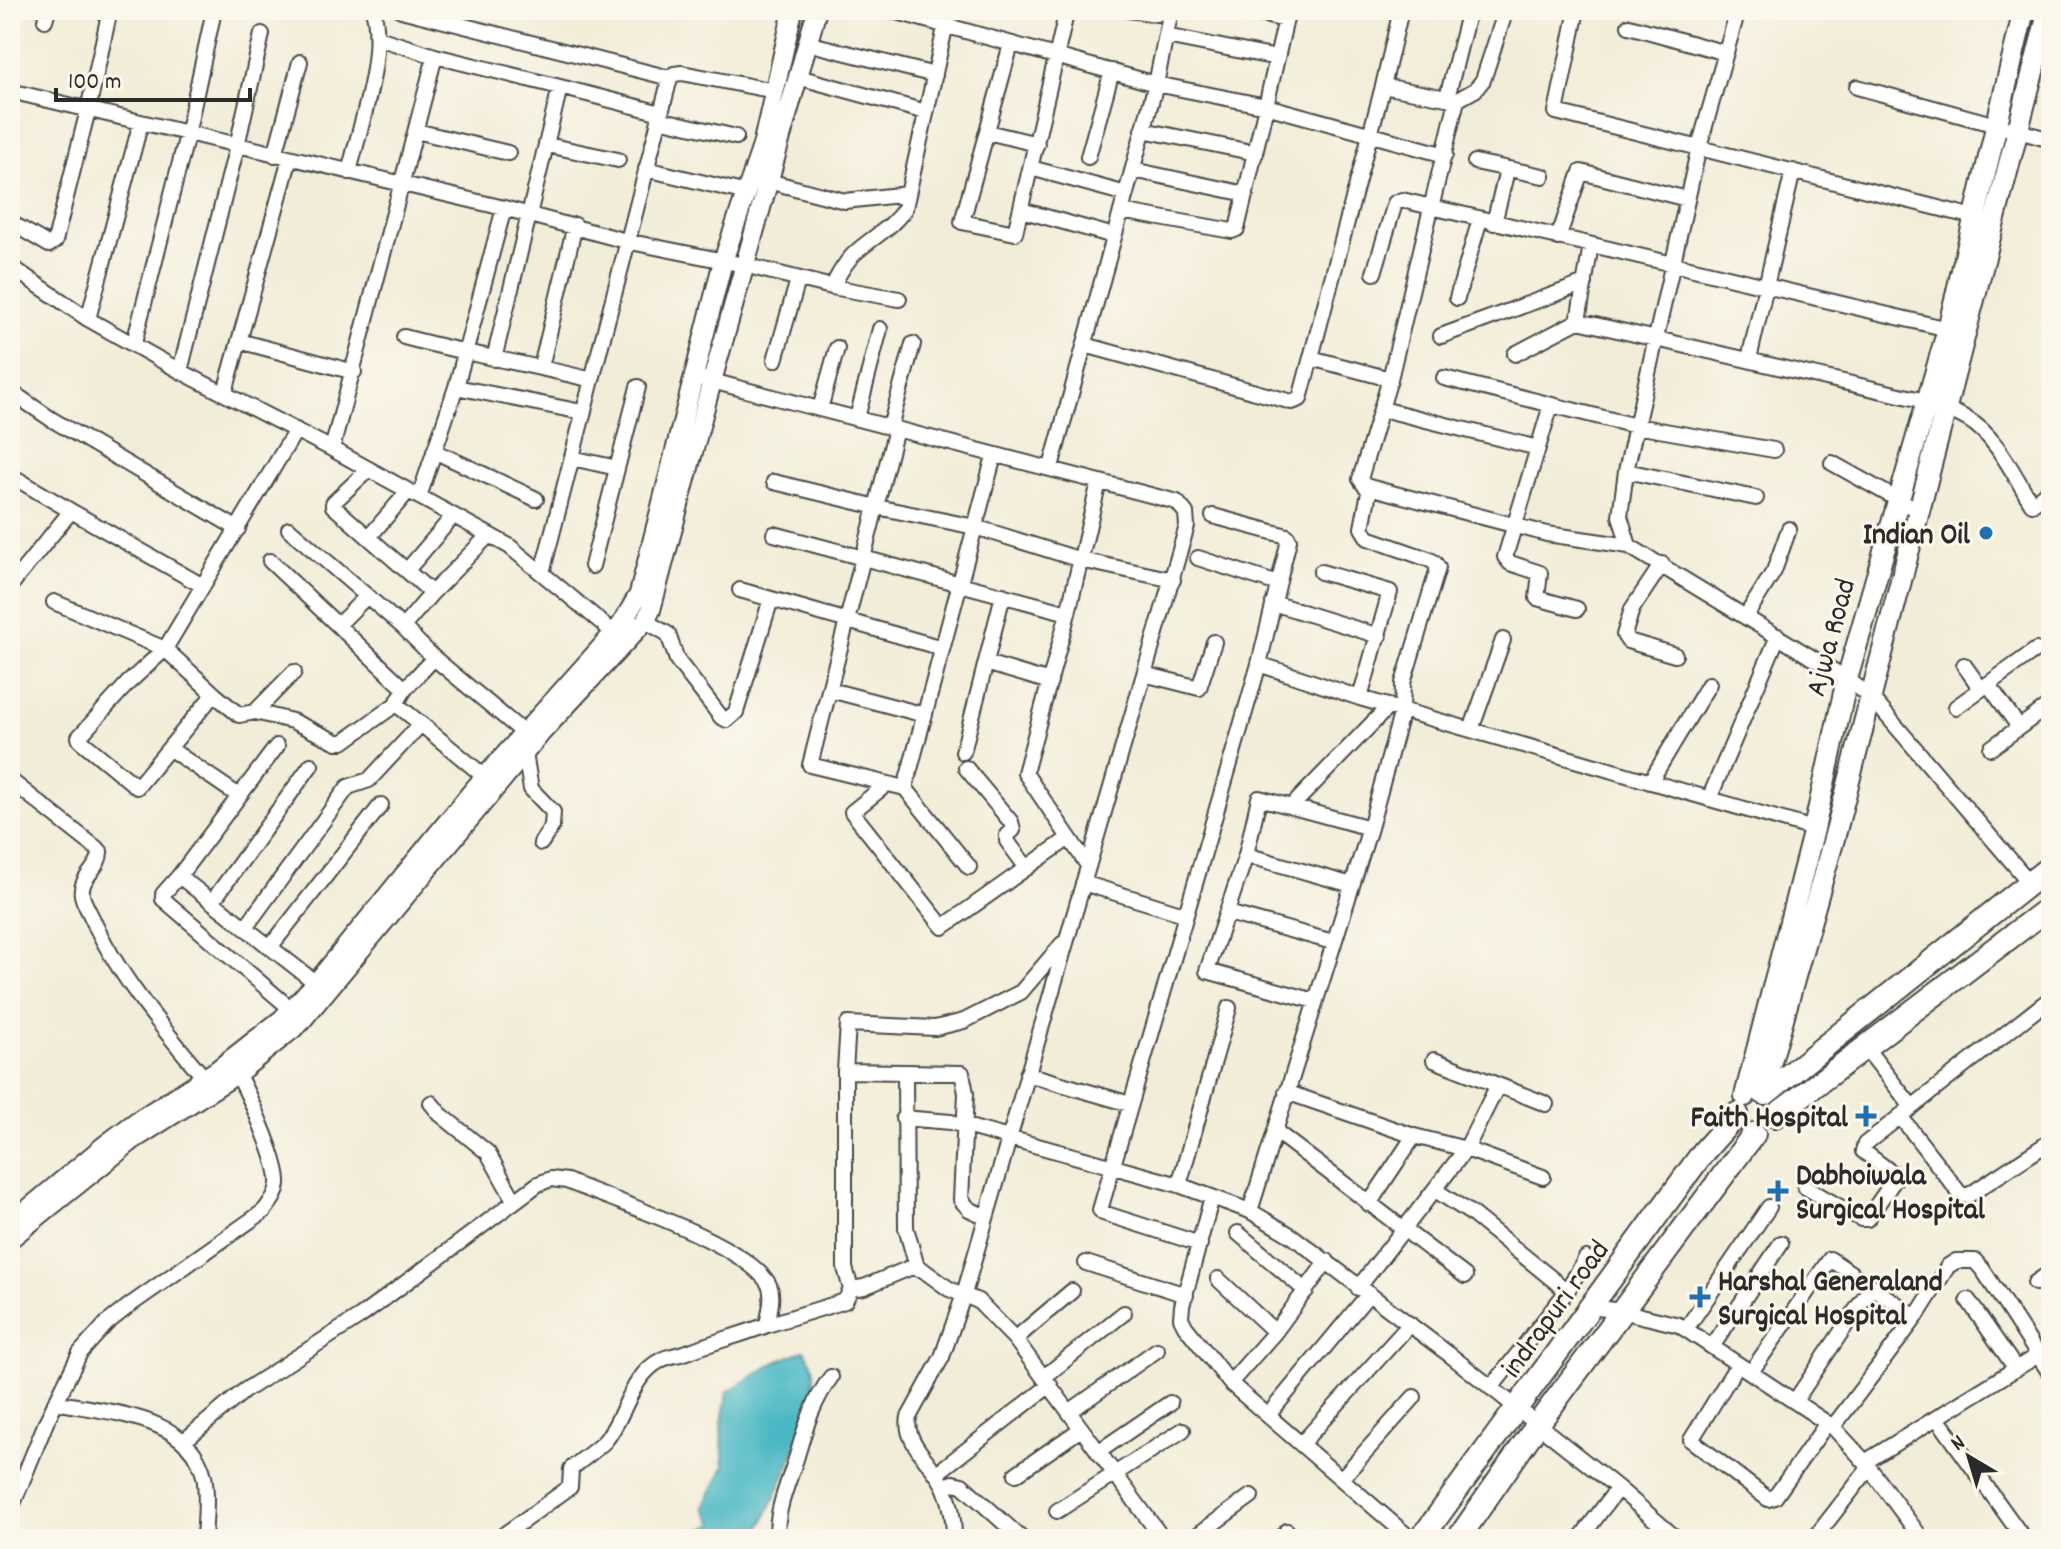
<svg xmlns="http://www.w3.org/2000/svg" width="2061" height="1549" font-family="Dekko,sans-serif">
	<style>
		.water { fill: #49b7c4; stroke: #3a7178; stroke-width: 2 }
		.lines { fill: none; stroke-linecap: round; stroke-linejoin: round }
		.stream { stroke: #49b7c4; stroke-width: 4 }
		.minor-casing { stroke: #494845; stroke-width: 18 }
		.tertiary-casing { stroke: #494845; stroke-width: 22 }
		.secondary-casing { stroke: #494845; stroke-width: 24 }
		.primary-casing { stroke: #494845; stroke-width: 26 }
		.minor { stroke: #fff; stroke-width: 14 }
		.tertiary { stroke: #fff; stroke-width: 18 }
		.secondary { stroke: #fff; stroke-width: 20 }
		.primary { stroke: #fff; stroke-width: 22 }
		.poi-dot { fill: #1f6fb2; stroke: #fbf7ec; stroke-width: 3 }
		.labels { text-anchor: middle; stroke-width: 6; stroke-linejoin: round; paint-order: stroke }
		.poi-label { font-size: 30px; font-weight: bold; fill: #2b2b2b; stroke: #fbf7ec; text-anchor: end }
		.street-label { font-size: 30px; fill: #2b2b2b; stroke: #fbf7ec }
	</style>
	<rect width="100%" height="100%" fill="#fbf7ec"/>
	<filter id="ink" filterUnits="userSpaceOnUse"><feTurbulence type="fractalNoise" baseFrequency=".0125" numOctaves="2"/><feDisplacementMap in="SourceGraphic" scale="16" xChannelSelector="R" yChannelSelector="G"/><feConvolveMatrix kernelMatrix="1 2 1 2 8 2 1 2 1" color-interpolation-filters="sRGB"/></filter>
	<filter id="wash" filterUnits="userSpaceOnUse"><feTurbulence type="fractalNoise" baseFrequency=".006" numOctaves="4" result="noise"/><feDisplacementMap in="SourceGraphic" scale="32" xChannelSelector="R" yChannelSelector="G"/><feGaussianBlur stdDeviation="1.8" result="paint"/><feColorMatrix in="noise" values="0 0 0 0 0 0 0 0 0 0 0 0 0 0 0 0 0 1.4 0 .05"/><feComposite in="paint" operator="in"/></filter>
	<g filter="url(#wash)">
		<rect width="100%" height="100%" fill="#f2edd8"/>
		<!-- water -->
		<path class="water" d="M 804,1350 C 808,1357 814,1365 814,1373 C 816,1411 773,1503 755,1539 L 687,1539 L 714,1523 L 704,1507 L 724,1467 L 721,1429 L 727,1392 L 774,1363 Z"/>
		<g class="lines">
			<!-- stream -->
			<path class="stream" d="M 10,257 L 34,274"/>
		</g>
	</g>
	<g filter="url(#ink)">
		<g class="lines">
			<defs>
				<path id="minor" d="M 401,10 L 666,77 L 669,82 L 661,113
					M 890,10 L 1156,84 L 1266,106 L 1288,10
					M 1129,10 L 1157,14
					M 1241,10 L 1286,20
					M 1401,10 L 1383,86 L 1457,100
					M 1506,10 L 1483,80 L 1475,90 L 1457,100 L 1390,379 L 1360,479 L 1365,486 L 1547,534 L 1629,546
					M 1577,10 L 1556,112 L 1974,217
					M 1738,10 L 1699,147 L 1626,471 L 1620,516 L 1629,546 L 1847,679 L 1871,697 L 2030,883
					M 45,20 L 48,10
					M 1629,26 L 1726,53
					M 1166,36 L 1277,58
					M 378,38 L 435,56
					M 807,43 L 935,75
					M 1011,44 L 962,222 L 1015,233 L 1067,10
					M 798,77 L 926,112
					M 669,79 L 674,74 L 682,73 L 775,91
					M 1857,87 L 2051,140
					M 10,91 L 504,208 L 626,241 L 744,265 L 832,287 C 838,276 843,265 853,255 C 870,238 892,229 905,208 L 949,10
					M 1447,98 L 1469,10
					M 659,119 L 736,137
					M 1143,130 L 1256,153
					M 416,131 L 508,153
					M 987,132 L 1037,144
					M 547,145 L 618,160
					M 275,155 L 300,62
					M 1088,157 L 1112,71
					M 1475,162 L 1543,176
					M 1031,168 L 1126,194
					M 646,169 L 747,193
					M 1133,170 L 1246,194
					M 349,172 C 360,126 386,54 373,10
					M 768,181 L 845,201 L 908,194
					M 1021,210 L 1114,236
					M 1121,211 L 1232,231 L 1237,229 L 1266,106 L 1445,155
					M 10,222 L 49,245 L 55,241 L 88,110 L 110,10
					M 1494,223 L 1507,170
					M 1558,238 L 1581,172 L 1687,199
					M 10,266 L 88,319 L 180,371 L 332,449 L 509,546 L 619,637
					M 1374,273 L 1395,203 L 1402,200 L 1948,329
					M 832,287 L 899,299
					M 1457,298 L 1480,219
					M 88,319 L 141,122
					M 1578,321 L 1591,245
					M 1441,336 L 1585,283
					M 404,337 C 466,354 529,364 592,380
					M 239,341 L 354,372
					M 134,343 L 187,135 L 213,15 L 212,10
					M 1085,345 L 1292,402 L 1300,399 L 1383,86
					M 1515,354 L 1578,321 L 1926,401 C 1940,407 1954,411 1967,419 C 1997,436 2014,476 2032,504 L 2051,489
					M 1311,358 L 1390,379
					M 1749,359 L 1793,171
					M 775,360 L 798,280
					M 541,367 L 575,225
					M 180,371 L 237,146 L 262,34
					M 1444,378 L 1636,426 L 1774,450
					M 704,379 L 1177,502 L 1186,513 L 1187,526 L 964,1294 L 942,1357 L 909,1417 C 903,1444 936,1465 945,1489 C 952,1505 954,1522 954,1539
					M 456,387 L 582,412
					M 10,391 L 51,419 L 238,529
					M 225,392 L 290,158
					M 1551,405 L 1505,557 L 1510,563 L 1540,573 L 1537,598 L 1577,609
					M 820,409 L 837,348
					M 1382,409 L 1538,448
					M 857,418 L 880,329
					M 890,427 L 913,344
					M 896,429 L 810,765 L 905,788 L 969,867
					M 332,449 L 435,56 L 560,87 L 494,359
					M 434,451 L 536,499
					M 572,458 L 617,468
					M 1832,463 L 1920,512
					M 1051,467 L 1156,84 L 1171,10
					M 369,469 L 333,503 L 333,506 L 432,593
					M 1626,471 L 1756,498
					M 10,475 L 71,511
					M 774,482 L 877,507 L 975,527 L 1081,560 L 1173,580
					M 419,497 L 456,387 L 504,208
					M 289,529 L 403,627 L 432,593 L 489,535
					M 774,534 L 1068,613
					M 369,537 L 405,495
					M 1198,558 L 1278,584
					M 270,561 L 405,689
					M 1662,564 L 1632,609 L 1624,635 L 1628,641 L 1675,655
					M 592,566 L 638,387
					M 408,569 L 449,521
					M 1321,572 L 1390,592 L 1360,698
					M 542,573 L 661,113 L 560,87
					M 10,586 L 71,511 L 203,586
					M 740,590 L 942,648
					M 54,602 L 165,649 L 214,694 L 137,787 L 80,740 L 79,737 L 128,683 L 165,649 L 296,430
					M 1273,603 L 1379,636
					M 1746,616 L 1774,571 L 1789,529
					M 645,621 L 668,634 L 677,660 L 721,717 L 727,720 L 736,712 L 771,599
					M 338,625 L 367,596
					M 434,658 L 524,733
					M 986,663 L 1050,682
					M 1259,664 L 1360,698 L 1814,829
					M 1964,665 L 1981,689
					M 294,672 L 255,712 L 292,721 L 337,742 L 343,742 L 396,704 L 405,689 L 434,658 L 403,627
					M 1144,674 L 1199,688 L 1214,642
					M 1988,684 L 2036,650
					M 830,690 L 925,715
					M 214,694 L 239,715 L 255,712
					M 1956,707 L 1988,684 L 2019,727
					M 421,724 L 485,777
					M 1471,730 L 1503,640
					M 277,746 L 179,876 L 316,983
					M 1991,748 L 2051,704
					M 963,752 L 1003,595
					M 176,753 L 239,796
					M 525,753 L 531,789 L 553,812 L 552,826 L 541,843
					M 966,768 L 1011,822 L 1013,830 L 1007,835 L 1007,841 L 1027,868
					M 10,780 L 100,851 C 101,868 79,877 82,895 C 83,902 89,911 92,918 C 120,980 167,1033 210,1085
					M 1650,782 L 1709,684
					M 887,784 L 852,812 L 943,927 L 1069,838
					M 905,788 L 994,456
					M 1709,799 L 1778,636
					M 1292,806 L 1389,706
					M 1246,855 L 1352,885
					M 1087,864 L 1025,773 L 1068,613 L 1099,482
					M 179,876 L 163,894 L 163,899 L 291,1009
					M 1083,883 L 1184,914
					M 212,902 L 311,765
					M 1228,913 L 1333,942
					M 245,928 L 348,787 L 369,780 L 421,724 L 396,704
					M 271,946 L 381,805
					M 1315,1001 L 1207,971 L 1246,855 L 1259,798 L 1370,828
					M 1865,1047 L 1912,1107
					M 1434,1060 L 1546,1104
					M 845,1071 L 848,1024 L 935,1028 L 964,1021 L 1021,992 L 1062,944
					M 905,1072 L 906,1228 L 917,1267
					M 1027,1074 L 1130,1104
					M 1286,1092 L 1414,1136 L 1466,1149 L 1543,1177
					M 431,1103 L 440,1114 L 488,1153 L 514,1200
					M 1900,1116 L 1961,1195 L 1969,1195 L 2051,1141
					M 903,1118 L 951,1122 L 1179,1185 L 1250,1211 L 1292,1236 L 1450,1355 L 1618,1488 L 1677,1539
					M 1275,1131 L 1465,1276
					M 1179,1185 L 1229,1008
					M 1805,1187 L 1861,1219 L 1867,1219 L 1895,1179 L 1892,1173 L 1863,1151 L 1865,1144 L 2051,998
					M 1435,1190 L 1472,1214 L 1567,1291
					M 1212,1197 L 1182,1306 L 1181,1318 L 1185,1326 L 1230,1383 L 1411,1539
					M 1369,1204 L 1414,1136
					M 1250,1211 L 1370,828 L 1402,710 L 1403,683 L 1438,568 L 1434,562 L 1428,559 L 1368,538 L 1362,528 L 1370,487
					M 986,1217 L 969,1209 L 961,1200 L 966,1093 L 962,1073 L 845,1071 L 845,1268 L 851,1289 L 864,1287 L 912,1267 L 923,1270 L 949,1289 L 978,1301 L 1015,1339 L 1163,1539
					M 1238,1233 L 1306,1291
					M 1200,1244 L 1103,1213 L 1100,1210 L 1259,664 L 1289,540 L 1287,536 L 1213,516
					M 1086,1263 L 1186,1295
					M 1218,1279 L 1275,1332
					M 2035,1283 L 2051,1272
					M 1358,1288 L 1466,1149 L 1498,1085
					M 1968,1300 L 2016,1369
					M 1591,1307 L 1621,1311 L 1679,1325 L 1833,1427 L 1865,1462 L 2051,1347
					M 767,1325 L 845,1301 L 851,1289
					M 1686,1329 L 1769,1207
					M 1015,1339 L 1072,1291
					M 1712,1347 L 1781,1243
					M 1738,1364 L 1691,1440 L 1768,1499 L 1775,1497 L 1827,1423
					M 1751,1372 L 1830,1259 L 1916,1317
					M 1044,1377 L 1124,1313
					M 1230,1383 L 1275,1332 L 1327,1261
					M 1491,1388 L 1567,1291 L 1586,1258
					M 1795,1401 L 1872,1286
					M 55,1402 C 106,1413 189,1414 204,1476 C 208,1496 205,1519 204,1539
					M 1069,1412 L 1157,1350
					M 1269,1414 L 1368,1295
					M 1937,1418 L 2024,1539
					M 1833,1427 L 1916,1317 L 1948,1266 L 1956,1261 L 1975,1261 L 1983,1270 L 2051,1375
					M 184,1441 L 244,1391 L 361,1316 L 538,1184 L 551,1179 L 567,1181 C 614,1201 742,1242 768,1283 C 775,1295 769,1313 767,1325 C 741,1335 716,1341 690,1351 C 681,1355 670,1355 661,1360 C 630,1376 626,1416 605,1441 C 595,1451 582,1459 571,1469 L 570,1487 L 498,1539
					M 1302,1443 L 1410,1324
					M 1098,1452 L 1170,1403
					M 1865,1462 L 1922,1539
					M 937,1473 L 1050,1385
					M 1016,1474 L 1081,1429
					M 1342,1478 L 1414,1397
					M 945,1486 L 953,1483 L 962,1485 L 1022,1539
					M 10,1511 L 47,1420 L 80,1353 L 107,1323 L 130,1305 L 264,1211 C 270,1203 277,1195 278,1184 C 280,1163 246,1087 233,1067
					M 1057,1511 L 1183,1430
					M 1820,1531 L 1869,1468
					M 777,1539 C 776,1510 787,1486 796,1459 C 805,1429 812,1403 831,1377
					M 1192,1539 L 1251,1496
					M 1281,1539 L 1287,1531
					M 1580,1539 L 1618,1488"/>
				<path id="tertiary" d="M 10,1224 L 105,1145 L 137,1121 L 217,1070 L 282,1019 L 316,983 L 475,788 L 621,625 L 639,594 L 723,261 L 762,146 L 793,10
					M 10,1239 L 133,1140 L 237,1074 L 299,1024 L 542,732 L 645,621 L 651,610 L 712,381 L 817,10"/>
				<path id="secondary" d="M 1762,1093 L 1835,835 L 2049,10
					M 1745,1096 L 1814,829 L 1847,679 L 1948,329 L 2024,10"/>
				<path id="primary" d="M 1765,1094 L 2051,866
					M 1775,1116 L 2051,906
					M 1421,1539 L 1704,1151 L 1737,1114
					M 1458,1539 L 1538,1424 L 1754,1134"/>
			</defs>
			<!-- minor casing -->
			<use href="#minor" class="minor-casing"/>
			<!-- tertiary casing -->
			<use href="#tertiary" class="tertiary-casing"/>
			<!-- secondary casing -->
			<use href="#secondary" class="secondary-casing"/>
			<!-- primary casing -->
			<use href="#primary" class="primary-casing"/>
			<!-- minor -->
			<use href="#minor" class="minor"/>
			<!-- tertiary -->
			<use href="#tertiary" class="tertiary"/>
			<!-- secondary -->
			<use href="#secondary" class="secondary"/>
			<!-- primary -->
			<use href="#primary" class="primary"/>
		</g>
	</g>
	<!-- markers -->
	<g class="poi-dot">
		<circle cx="1986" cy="533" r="8"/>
		<path d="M1862 1104h8v8h8v8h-8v8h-8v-8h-8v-8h8z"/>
		<path d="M1774 1179h8v8h8v8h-8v8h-8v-8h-8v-8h8z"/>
		<path d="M1696 1285h8v8h8v8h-8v8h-8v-8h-8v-8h8z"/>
	</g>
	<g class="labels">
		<!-- poi labels -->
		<g class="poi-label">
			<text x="1970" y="543">Indian Oil</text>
			<text x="1848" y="1126">Faith Hospital</text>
			<text x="1796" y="1184" text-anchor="start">Dabhoiwala<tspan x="1796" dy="34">Surgical Hospital</tspan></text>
			<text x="1718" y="1290" text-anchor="start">Harshal Generaland<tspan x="1718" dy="34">Surgical Hospital</tspan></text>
		</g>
		<!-- street labels -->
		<g class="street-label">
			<text transform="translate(1829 637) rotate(-75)" y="10">Ajwa Road</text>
			<text transform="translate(1554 1308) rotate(-54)" y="10">indrapuri road</text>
		</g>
	</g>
	<!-- margin -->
	<rect width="2061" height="1549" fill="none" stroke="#fbf7ec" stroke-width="40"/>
	<!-- north arrow -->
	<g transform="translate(1969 1457) rotate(322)" stroke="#fbf7ec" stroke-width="6" paint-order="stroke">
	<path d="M0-6L14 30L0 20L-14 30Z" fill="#2b2b2b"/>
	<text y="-12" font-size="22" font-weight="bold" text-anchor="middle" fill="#2b2b2b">N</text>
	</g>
	<!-- scale -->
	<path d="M56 88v12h194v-12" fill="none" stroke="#2b2b2b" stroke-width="4"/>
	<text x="68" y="88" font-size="24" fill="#2b2b2b" stroke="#fbf7ec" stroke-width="6" paint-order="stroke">100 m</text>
</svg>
